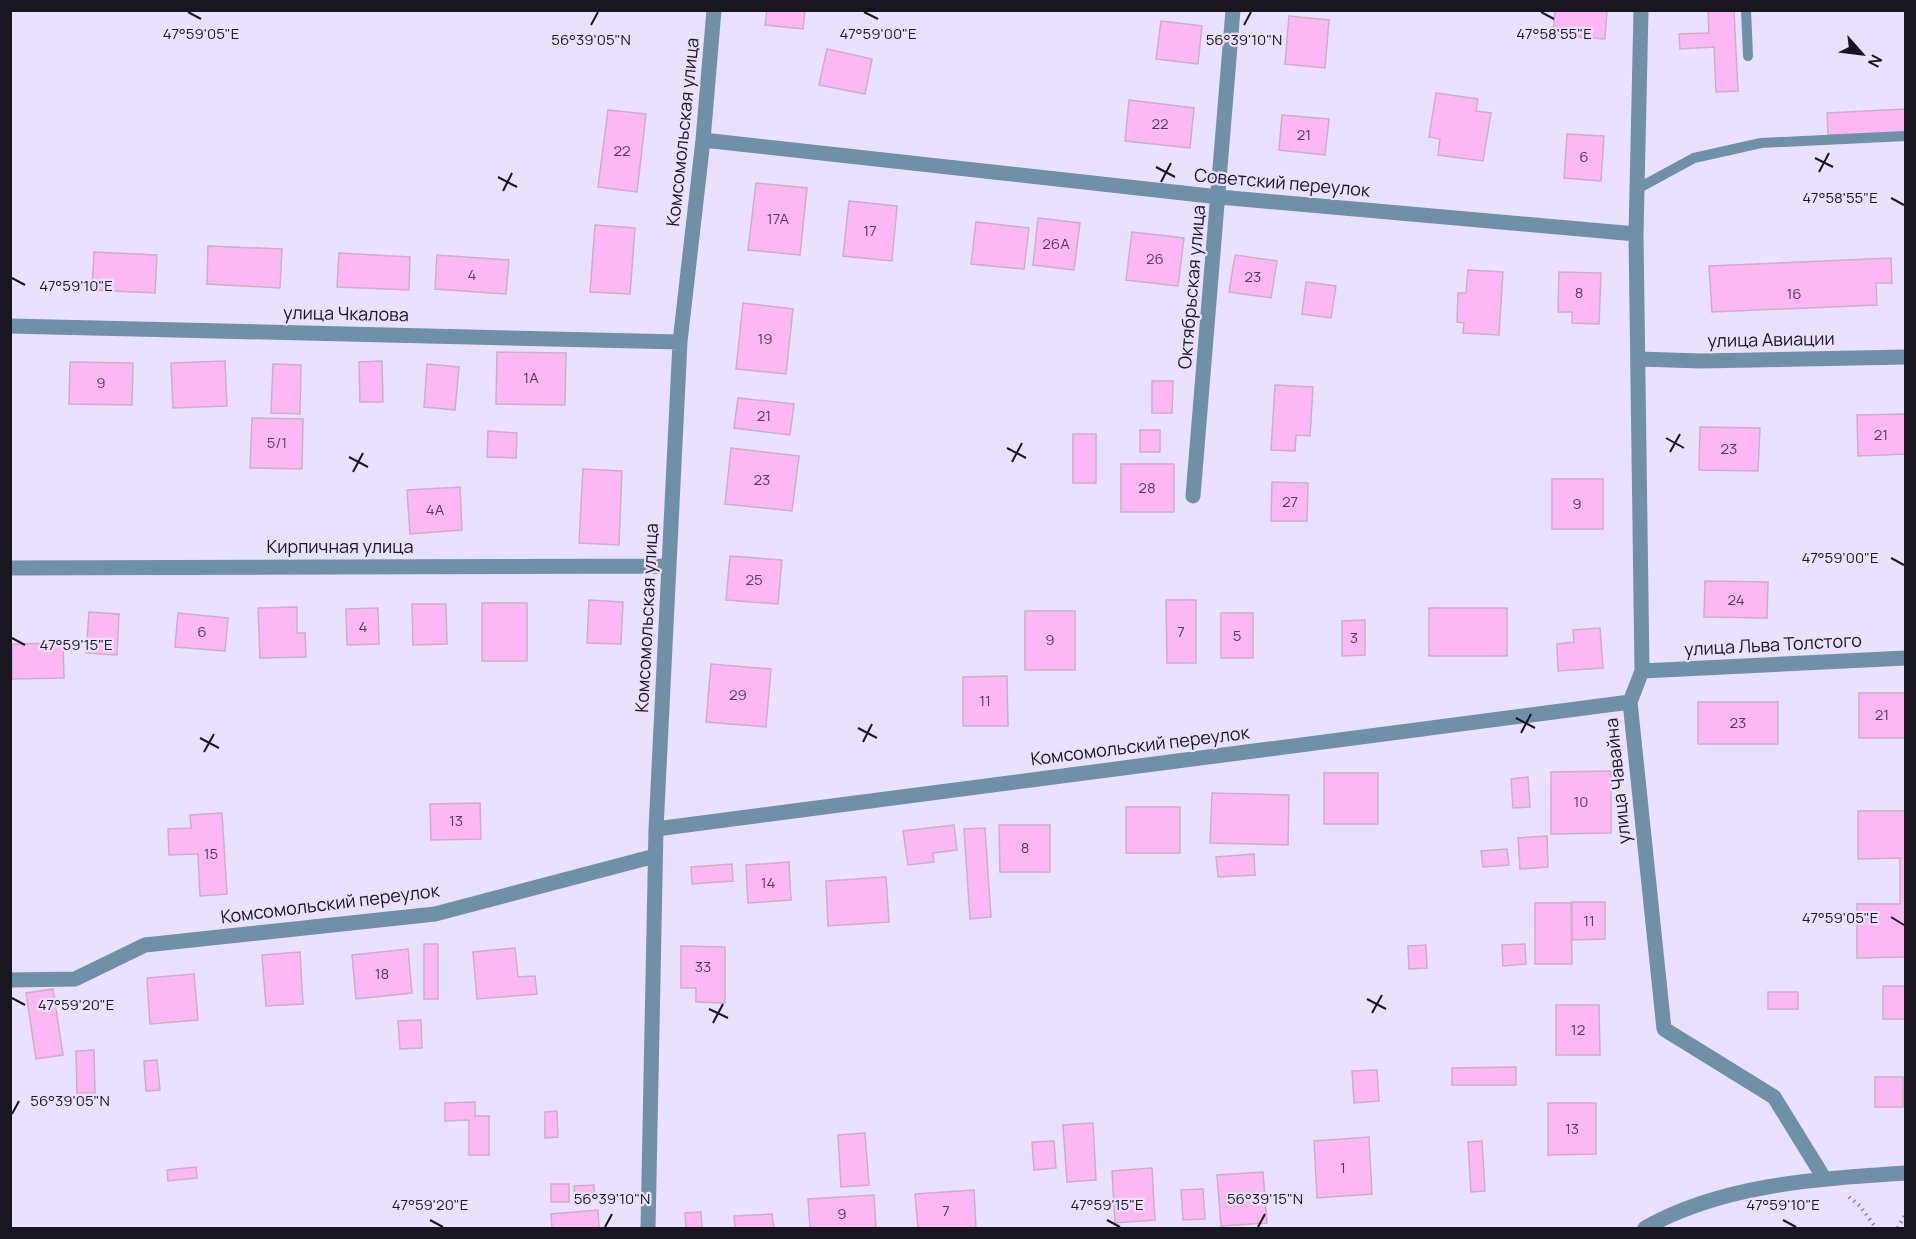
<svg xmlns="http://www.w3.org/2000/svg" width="1916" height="1239" font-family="Manrope,sans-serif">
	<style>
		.building { fill: #fdb8f4; stroke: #ccaec7; stroke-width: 1.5 }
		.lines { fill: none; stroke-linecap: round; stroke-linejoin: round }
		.path { stroke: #8a8398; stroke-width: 4; stroke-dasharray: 1.5 4.5; stroke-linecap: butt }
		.lane { stroke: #7090a7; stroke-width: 10 }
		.street { stroke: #7090a7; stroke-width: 15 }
		.ticks { fill: none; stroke: #191521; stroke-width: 2 }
		.labels { text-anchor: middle; stroke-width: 4.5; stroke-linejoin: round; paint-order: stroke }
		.number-label { font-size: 15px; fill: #523e56 }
		.street-label { font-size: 18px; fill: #191521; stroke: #eae1fe }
		.ticks-label { font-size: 15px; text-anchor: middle; fill: #191521; stroke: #eae1fe; stroke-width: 4.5; stroke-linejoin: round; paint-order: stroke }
	</style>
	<rect width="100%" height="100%" fill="#eae1fe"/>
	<!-- building -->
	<path class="building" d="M 767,10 L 805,10 L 803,29 L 765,25 Z
		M 1555,10 L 1607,10 L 1605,39 L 1553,35 Z
		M 1708,10 L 1734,10 L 1738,91 L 1716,92 L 1714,47 L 1680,49 L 1679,34 L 1709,33 Z
		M 1289,16 L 1329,20 L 1325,68 L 1285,64 Z
		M 1161,21 L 1202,26 L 1198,64 L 1156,59 Z
		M 827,49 L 872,59 L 865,94 L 819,85 Z
		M 1436,93 L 1478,99 L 1476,111 L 1491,113 L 1483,161 L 1438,155 L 1440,139 L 1429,137 Z
		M 1129,100 L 1194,108 L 1190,148 L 1125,141 Z
		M 1906,109 L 1906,132 L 1828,135 L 1827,113 Z
		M 608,110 L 646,114 L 637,192 L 598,187 Z
		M 1282,115 L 1329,119 L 1325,155 L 1279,150 Z
		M 1567,134 L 1604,136 L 1601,181 L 1564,178 Z
		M 756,183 L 807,188 L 800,255 L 748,250 Z
		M 849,201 L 897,206 L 892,261 L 843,256 Z
		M 1038,218 L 1080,223 L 1074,270 L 1033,265 Z
		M 976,222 L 1029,228 L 1024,269 L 971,264 Z
		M 595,225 L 635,228 L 630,294 L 590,292 Z
		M 1132,232 L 1184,238 L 1178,286 L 1126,280 Z
		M 208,246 L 282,249 L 280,288 L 207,284 Z
		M 94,252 L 157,255 L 155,293 L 92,290 Z
		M 339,253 L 410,257 L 409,290 L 337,287 Z
		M 437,255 L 509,260 L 506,294 L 435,289 Z
		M 1235,255 L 1277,261 L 1271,298 L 1229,292 Z
		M 1891,258 L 1892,283 L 1876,283 L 1877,305 L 1712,312 L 1709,266 Z
		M 1468,270 L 1503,272 L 1499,335 L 1463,333 L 1464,323 L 1457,322 L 1458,293 L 1466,293 Z
		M 1559,272 L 1601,273 L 1599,324 L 1572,323 L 1572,312 L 1558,312 Z
		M 1306,282 L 1336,286 L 1331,318 L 1302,314 Z
		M 743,303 L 793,309 L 786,374 L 736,369 Z
		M 497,352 L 566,353 L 565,405 L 496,404 Z
		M 225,361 L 227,406 L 173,408 L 171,363 Z
		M 382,361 L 383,402 L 360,402 L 359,362 Z
		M 70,362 L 133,363 L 132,405 L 69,404 Z
		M 273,364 L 301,365 L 300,414 L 271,413 Z
		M 427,364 L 459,367 L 455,410 L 424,407 Z
		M 1152,381 L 1173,381 L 1172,413 L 1152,413 Z
		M 1275,385 L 1313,387 L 1310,436 L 1296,435 L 1295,451 L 1271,450 Z
		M 738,398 L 794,404 L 790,435 L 734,428 Z
		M 1906,414 L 1906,454 L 1858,456 L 1857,415 Z
		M 252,418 L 303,419 L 302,469 L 250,468 Z
		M 1700,427 L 1760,428 L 1758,471 L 1699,470 Z
		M 1140,430 L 1160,430 L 1160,452 L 1140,452 Z
		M 488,431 L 517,433 L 516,458 L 487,457 Z
		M 1073,434 L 1096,434 L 1096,483 L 1073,483 Z
		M 731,448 L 799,456 L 792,511 L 725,504 Z
		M 1121,464 L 1174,464 L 1174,512 L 1121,512 Z
		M 583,469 L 622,471 L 619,545 L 579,543 Z
		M 1552,479 L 1603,479 L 1603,529 L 1552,529 Z
		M 1272,482 L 1308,483 L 1307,521 L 1271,521 Z
		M 460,487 L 462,530 L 410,534 L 407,490 Z
		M 730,556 L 782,560 L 778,604 L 726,600 Z
		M 1705,581 L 1768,582 L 1767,618 L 1704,617 Z
		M 589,600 L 623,602 L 621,644 L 587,643 Z
		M 1166,600 L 1196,600 L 1196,663 L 1167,663 Z
		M 482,603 L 527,603 L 527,661 L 482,661 Z
		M 412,604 L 446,604 L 447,644 L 413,645 Z
		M 297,607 L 297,633 L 305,633 L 306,657 L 260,658 L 258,608 Z
		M 378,608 L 379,644 L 347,645 L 346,609 Z
		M 1429,608 L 1507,608 L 1507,656 L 1429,656 Z
		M 1025,611 L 1075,611 L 1075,670 L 1025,670 Z
		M 89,612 L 119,614 L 117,655 L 86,653 Z
		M 178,613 L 228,618 L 225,651 L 175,647 Z
		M 1221,613 L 1253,613 L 1253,658 L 1221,658 Z
		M 1365,620 L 1365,655 L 1342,656 L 1342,621 Z
		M 1600,628 L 1603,668 L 1558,671 L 1557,644 L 1574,642 L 1573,630 Z
		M 63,643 L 64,678 L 12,679 L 12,644 Z
		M 711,664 L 771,669 L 766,727 L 706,722 Z
		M 1007,676 L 1008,726 L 963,726 L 963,677 Z
		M 1859,693 L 1906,693 L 1906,738 L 1859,738 Z
		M 1698,702 L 1778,702 L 1778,744 L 1698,744 Z
		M 1611,771 L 1611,833 L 1551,834 L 1551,772 Z
		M 1324,773 L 1378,773 L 1378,824 L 1324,824 Z
		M 1528,777 L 1530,807 L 1513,808 L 1511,779 Z
		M 1212,793 L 1289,795 L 1288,845 L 1210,843 Z
		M 480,803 L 481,839 L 431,840 L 430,804 Z
		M 1126,807 L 1180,807 L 1180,853 L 1126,853 Z
		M 1858,811 L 1906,811 L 1906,957 L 1857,958 L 1857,904 L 1900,904 L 1900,858 L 1858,859 Z
		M 222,813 L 227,894 L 200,896 L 198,854 L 169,855 L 168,829 L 191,828 L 190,815 Z
		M 954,825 L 957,850 L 933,853 L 934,862 L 908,865 L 903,831 Z
		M 999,825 L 1050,825 L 1050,872 L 1000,872 Z
		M 985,828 L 991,917 L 970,919 L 964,829 Z
		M 1547,836 L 1548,867 L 1520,869 L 1518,838 Z
		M 1507,849 L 1509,865 L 1483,867 L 1481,851 Z
		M 1254,854 L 1255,875 L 1218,877 L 1216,857 Z
		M 789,862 L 791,900 L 748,903 L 746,865 Z
		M 732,864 L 733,881 L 692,884 L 691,867 Z
		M 886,877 L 889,922 L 828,926 L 826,881 Z
		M 1572,902 L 1605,902 L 1605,939 L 1572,940 Z
		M 1535,903 L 1571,903 L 1572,964 L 1535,964 Z
		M 424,944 L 438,944 L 438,999 L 424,999 Z
		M 1525,944 L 1526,964 L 1503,966 L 1502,945 Z
		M 1426,945 L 1427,968 L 1409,969 L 1408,946 Z
		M 681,946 L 725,947 L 725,1003 L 696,1002 L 696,988 L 681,988 Z
		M 515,948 L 518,977 L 535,976 L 537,994 L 477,999 L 473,952 Z
		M 408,949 L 412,993 L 356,999 L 352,955 Z
		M 300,952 L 303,1004 L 266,1006 L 262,955 Z
		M 194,974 L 198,1020 L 150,1024 L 147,978 Z
		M 1883,986 L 1906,986 L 1906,1019 L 1883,1019 Z
		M 53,989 L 63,1055 L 36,1059 L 26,993 Z
		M 1768,992 L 1798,992 L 1798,1009 L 1768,1009 Z
		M 1556,1005 L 1599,1005 L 1600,1055 L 1556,1055 Z
		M 421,1020 L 422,1048 L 400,1049 L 398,1021 Z
		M 94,1050 L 95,1093 L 77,1093 L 76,1051 Z
		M 157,1060 L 160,1090 L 146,1091 L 144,1061 Z
		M 1516,1067 L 1516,1085 L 1452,1085 L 1452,1068 Z
		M 1377,1070 L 1379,1101 L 1354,1103 L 1352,1071 Z
		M 1875,1077 L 1903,1077 L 1903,1107 L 1875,1107 Z
		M 475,1102 L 475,1116 L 489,1116 L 489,1155 L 469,1155 L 469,1120 L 445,1121 L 445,1103 Z
		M 1548,1103 L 1596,1103 L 1596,1154 L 1548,1155 Z
		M 557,1111 L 558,1137 L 545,1138 L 545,1112 Z
		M 1093,1123 L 1096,1180 L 1067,1182 L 1063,1125 Z
		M 865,1133 L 869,1185 L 841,1187 L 838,1135 Z
		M 1369,1137 L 1372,1194 L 1317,1198 L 1314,1141 Z
		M 1054,1141 L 1056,1168 L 1034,1170 L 1032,1142 Z
		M 1482,1141 L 1485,1191 L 1471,1192 L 1468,1142 Z
		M 196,1167 L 197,1178 L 168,1181 L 167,1170 Z
		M 1152,1168 L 1155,1220 L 1115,1223 L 1112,1171 Z
		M 1263,1172 L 1267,1223 L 1221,1226 L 1217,1175 Z
		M 551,1184 L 569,1184 L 569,1202 L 551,1202 Z
		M 594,1185 L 595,1200 L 575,1201 L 574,1186 Z
		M 1203,1189 L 1205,1219 L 1183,1220 L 1181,1190 Z
		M 974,1190 L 976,1228 L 918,1228 L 915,1194 Z
		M 874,1195 L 876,1228 L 810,1228 L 808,1199 Z
		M 598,1210 L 599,1228 L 552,1228 L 551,1214 Z
		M 701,1212 L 702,1228 L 686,1228 L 685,1213 Z
		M 772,1214 L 774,1228 L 735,1228 L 734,1216 Z"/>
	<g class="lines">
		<!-- path -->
		<path class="path" d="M 1849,1197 L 1860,1206 L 1876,1228
			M 1898,1228 L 1906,1213"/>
		<!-- lane -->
		<path class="lane" d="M 1746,10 L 1748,56
			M 1637,189 L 1694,158 L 1761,143 L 1906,136"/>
		<!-- street -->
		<path class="street" d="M 1641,10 L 1636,234 L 1642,671 L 1630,702 L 1664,1029 L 1774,1097 L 1824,1178
			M 703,140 L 1219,197 L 1636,234
			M 10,326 L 680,342
			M 1638,359 L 1701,361 L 1906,357
			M 1193,496 L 1233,10
			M 10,568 L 669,566
			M 1642,671 L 1906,658
			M 656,829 L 1630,702
			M 10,980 L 75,979 L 145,945 L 435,914 L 655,856
			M 648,1228 L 656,829 L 680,342 L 703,140 L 714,10
			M 1645,1228 C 1723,1184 1817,1179 1906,1173"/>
	</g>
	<!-- ticks -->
	<path class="ticks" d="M 188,12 L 201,19M 864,12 L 878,19M 1541,12 L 1554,19M 591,25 L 598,12M 1244,25 L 1251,12M 1815,158 L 1833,167M 1156,167 L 1175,177M 1819,172 L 1829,153M 498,177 L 517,187M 1161,182 L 1171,163M 503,191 L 512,173M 1891,198 L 1904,205M 12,278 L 25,285M 1666,438 L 1684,448M 1007,448 L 1026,458M 1670,452 L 1680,434M 349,457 L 368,467M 1012,462 L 1022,443M 353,472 L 363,453M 1891,558 L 1904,565M 12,638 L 25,645M 1516,718 L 1535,728M 858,728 L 877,738M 1521,733 L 1531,714M 200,738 L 219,748M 863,742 L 872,724M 204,752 L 214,734M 1891,917 L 1904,925M 12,998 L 25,1005M 1367,999 L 1386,1009M 709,1009 L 728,1018M 1372,1013 L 1382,995M 713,1023 L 723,1004M 12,1114 L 19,1101M 430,1220 L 443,1227M 1107,1220 L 1120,1227M 1783,1220 L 1796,1227M 605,1227 L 612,1214M 1258,1227 L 1265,1214"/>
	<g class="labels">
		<!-- number labels -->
		<g class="number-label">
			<text x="1160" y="129">22</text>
			<text x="1304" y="140">21</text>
			<text x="622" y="156">22</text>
			<text x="1584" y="162">6</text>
			<text x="778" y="224">17А</text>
			<text x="870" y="236">17</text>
			<text x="1056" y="249">26А</text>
			<text x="1155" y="264">26</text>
			<text x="472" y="280">4</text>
			<text x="1253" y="282">23</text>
			<text x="1579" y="298">8</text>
			<text x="1794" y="299">16</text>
			<text x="765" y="344">19</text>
			<text x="531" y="383">1А</text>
			<text x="101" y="388">9</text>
			<text x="764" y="421">21</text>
			<text x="1881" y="440">21</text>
			<text x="277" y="448">5/1</text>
			<text x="1729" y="454">23</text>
			<text x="762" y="485">23</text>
			<text x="1147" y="493">28</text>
			<text x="1290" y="507">27</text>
			<text x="1577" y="509">9</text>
			<text x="435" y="515">4А</text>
			<text x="754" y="585">25</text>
			<text x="1736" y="605">24</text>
			<text x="363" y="632">4</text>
			<text x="202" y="637">6</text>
			<text x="1181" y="637">7</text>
			<text x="1237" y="641">5</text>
			<text x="1354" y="643">3</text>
			<text x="1050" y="645">9</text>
			<text x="738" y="700">29</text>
			<text x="985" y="706">11</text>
			<text x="1882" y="720">21</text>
			<text x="1738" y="728">23</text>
			<text x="1581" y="807">10</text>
			<text x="456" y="826">13</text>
			<text x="1025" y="853">8</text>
			<text x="211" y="859">15</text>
			<text x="768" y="888">14</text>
			<text x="1589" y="926">11</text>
			<text x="703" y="972">33</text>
			<text x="382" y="979">18</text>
			<text x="1578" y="1035">12</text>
			<text x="1572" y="1134">13</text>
			<text x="1343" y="1173">1</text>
			<text x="946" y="1216">7</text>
			<text x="842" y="1219">9</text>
		</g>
		<!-- street labels -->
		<g class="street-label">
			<text transform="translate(683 132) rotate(-84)" y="6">Комсомольская улица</text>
			<text transform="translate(1282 183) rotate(5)" y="6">Советский переулок</text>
			<text transform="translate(1192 287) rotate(-85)" y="6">Октябрьская улица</text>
			<text transform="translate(346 314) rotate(1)" y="6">улица Чкалова</text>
			<text transform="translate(1771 340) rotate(-1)" y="6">улица Авиации</text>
			<text x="340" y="553">Кирпичная улица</text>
			<text transform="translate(647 618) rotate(-87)" y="6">Комсомольская улица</text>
			<text transform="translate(1773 645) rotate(-3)" y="6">улица Льва Толстого</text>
			<text transform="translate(1140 746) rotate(-7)" y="6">Комсомольский переулок</text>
			<text transform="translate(1618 781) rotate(-96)" y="6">улица Чавайна</text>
			<text transform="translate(330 904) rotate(-7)" y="6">Комсомольский переулок</text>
		</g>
	</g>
	<g class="ticks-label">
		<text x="201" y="39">47°59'05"E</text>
		<text x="878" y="39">47°59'00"E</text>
		<text x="1554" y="39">47°58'55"E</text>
		<text x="591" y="45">56°39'05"N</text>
		<text x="1244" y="45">56°39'10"N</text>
		<text x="1840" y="203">47°58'55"E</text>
		<text x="76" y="291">47°59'10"E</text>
		<text x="1840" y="563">47°59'00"E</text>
		<text x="76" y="650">47°59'15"E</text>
		<text x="1840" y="923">47°59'05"E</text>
		<text x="76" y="1010">47°59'20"E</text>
		<text x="70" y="1106">56°39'05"N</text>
		<text x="612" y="1204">56°39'10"N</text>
		<text x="1265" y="1204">56°39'15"N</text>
		<text x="430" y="1210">47°59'20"E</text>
		<text x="1107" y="1210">47°59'15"E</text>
		<text x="1783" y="1210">47°59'10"E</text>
	</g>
	<!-- border -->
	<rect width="1916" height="1239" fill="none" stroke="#191521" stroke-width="24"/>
	<!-- north arrow -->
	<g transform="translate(1862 54) rotate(118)" stroke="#eae1fe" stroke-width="4.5" paint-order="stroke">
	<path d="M0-4.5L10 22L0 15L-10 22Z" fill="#191521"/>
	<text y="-9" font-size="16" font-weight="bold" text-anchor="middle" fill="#191521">N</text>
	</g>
</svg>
